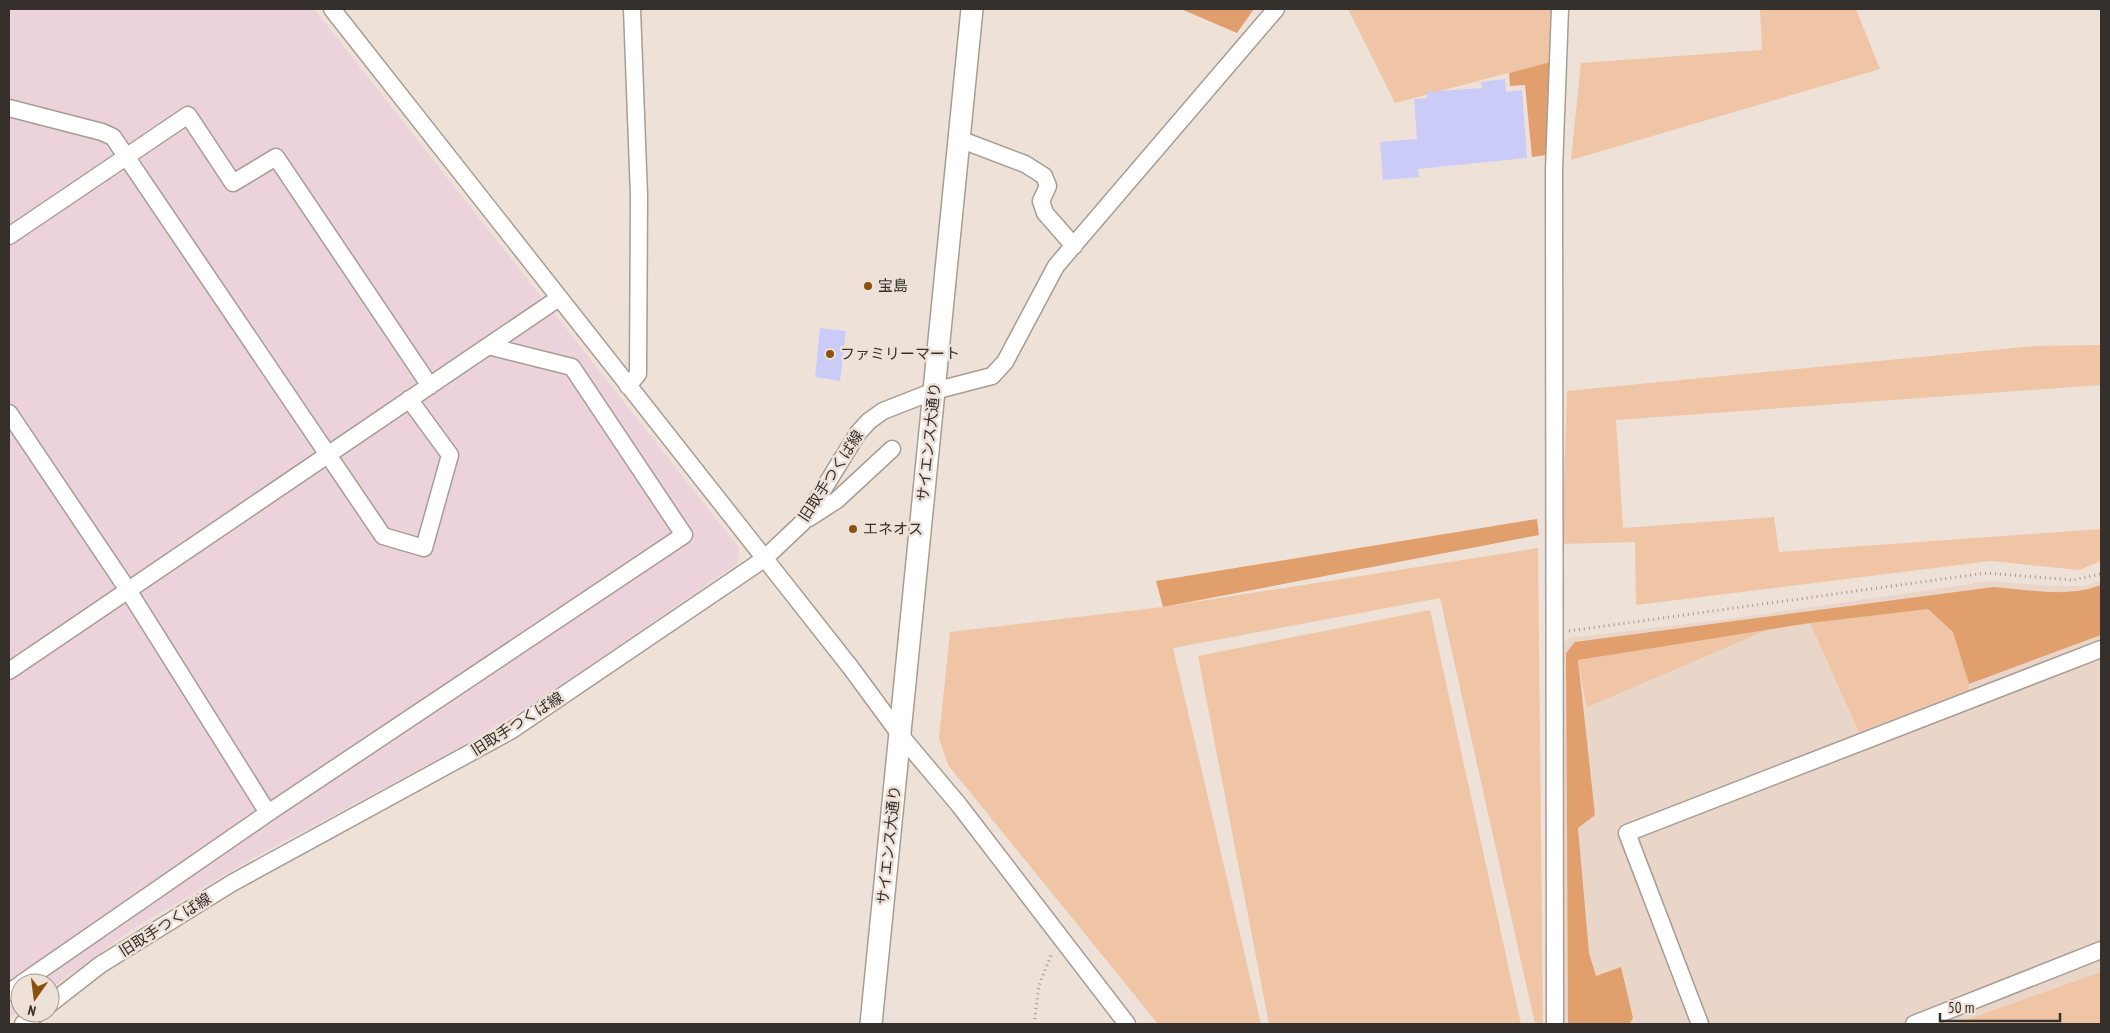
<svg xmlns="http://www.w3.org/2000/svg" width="2110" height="1033" font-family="'PT Sans Narrow','Noto Sans JP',sans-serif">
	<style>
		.commercial { fill: #ebd2db }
		.built { fill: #e9d6c8 }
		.green { fill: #efc5a6 }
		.forest { fill: #e09f6c }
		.building { fill: #cbcbf7 }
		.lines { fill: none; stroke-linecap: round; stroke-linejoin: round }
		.minor-casing { stroke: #a89c93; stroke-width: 19 }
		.major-casing { stroke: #a89c93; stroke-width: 24 }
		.path { stroke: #a29891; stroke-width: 3; stroke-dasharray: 1 4; stroke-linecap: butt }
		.minor { stroke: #fff; stroke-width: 16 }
		.major { stroke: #fff; stroke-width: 21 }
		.poi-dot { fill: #8b4f0e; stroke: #eee1d8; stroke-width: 2 }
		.labels { text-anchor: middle; stroke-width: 5; stroke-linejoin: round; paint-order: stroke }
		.poi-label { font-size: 15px; fill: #35302c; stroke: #eee1d8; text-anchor: start }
		.street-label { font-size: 15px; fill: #35302c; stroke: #eee1d8 }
	</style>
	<rect width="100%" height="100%" fill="#eee1d8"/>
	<!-- commercial -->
	<path class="commercial" d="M 9,9 L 314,9 L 739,548 L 737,564 L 538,701 L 455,750 L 253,858 L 136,927 L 50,989 L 50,983 L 20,983 L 20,1011 L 9,1018 Z"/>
	<!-- built -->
	<path class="built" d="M 2101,580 L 2101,1024 L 1563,1024 L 1561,648 L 1568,638 L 1737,618 L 1991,581 L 2050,586 L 2084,586 Z"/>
	<!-- green -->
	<path class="green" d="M 1348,9 L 1551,9 L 1550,62 L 1395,103 Z
		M 1760,9 L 1856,9 L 1880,69 L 1571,160 L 1581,63 L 1762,50 Z
		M 2101,345 L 2101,385 L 1616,420 L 1623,528 L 1774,517 L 1779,552 L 2101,529 L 2101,561 L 2079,570 L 1991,561 L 1636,605 L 1635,542 L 1562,544 L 1567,391 L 2034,346 Z
		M 1538,548 L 1543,1024 L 1535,1024 L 1440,598 L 1173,648 L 1261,1024 L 1158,1024 L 948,765 L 939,738 L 950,632 L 1163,607 Z
		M 1928,609 L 1953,632 L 1969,684 L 1968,690 L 1859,732 L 1810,623 Z
		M 1430,610 L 1521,1024 L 1269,1024 L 1198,656 Z
		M 1769,629 L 1587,707 L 1578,660 Z
		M 2101,972 L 2101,1024 L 1955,1024 Z"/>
	<!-- forest -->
	<path class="forest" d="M 1181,9 L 1254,9 L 1237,33 Z
		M 1550,62 L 1546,155 L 1532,157 L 1525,85 L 1510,86 L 1509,73 Z
		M 1537,519 L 1539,535 L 1163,607 L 1156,581 Z
		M 2101,585 L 2101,635 L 1969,684 L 1953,632 L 1928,609 L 1810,623 L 1578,660 L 1595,815 L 1578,828 L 1589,953 L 1596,976 L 1621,967 L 1633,1018 L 1629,1024 L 1568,1024 L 1566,653 L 1575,642 L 1994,587 C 2030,590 2067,598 2101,585 Z"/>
	<!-- building -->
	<path class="building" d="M 1505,79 L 1506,92 L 1522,90 L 1527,158 L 1418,169 L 1419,177 L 1383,180 L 1380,142 L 1417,139 L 1414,99 L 1427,98 L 1427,92 L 1482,88 L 1481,82 Z
		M 820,328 L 846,331 L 840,381 L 815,377 Z"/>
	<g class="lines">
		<defs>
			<path id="minor" d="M 332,9 L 851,668 L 901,736 L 959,805 L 1127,1024
				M 9,108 L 102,132 L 113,137 L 383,536 L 424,548 L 450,455 L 409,399
				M 959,139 L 1025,164 L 1044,176 L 1048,186 L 1041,201 L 1045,213 L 1074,246
				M 9,236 L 188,115 L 233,183 L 276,157 L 430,386
				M 628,386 L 638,374 L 639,196 L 632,9
				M 9,413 L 128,590 L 268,813
				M 809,518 L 837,500 L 892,449
				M 9,671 L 559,298
				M 22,983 L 268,813 L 684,535 L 572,367 L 488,346
				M 9,992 L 20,985
				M 50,1004 L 100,965 L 232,883 L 512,730 L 764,559 L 803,522 L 858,433 L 869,421 L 883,411 L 934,391 L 992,376 L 1005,362 L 1056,266 L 1276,9
				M 23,1024 L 38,1013
				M 1555,1024 L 1554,169 L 1560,9
				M 1700,1024 L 1627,833 L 2101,649
				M 1914,1024 L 2101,950"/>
			<path id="major" d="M 871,1024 L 972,9"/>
		</defs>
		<!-- minor casing -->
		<use href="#minor" class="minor-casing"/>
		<!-- major casing -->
		<use href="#major" class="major-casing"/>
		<!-- path -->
		<path class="path" d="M 1569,631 L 1986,573 L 2073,580 L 2101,574
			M 1034,1024 L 1039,985 L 1052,953"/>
		<!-- minor -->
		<use href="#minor" class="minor"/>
		<!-- major -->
		<use href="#major" class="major"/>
	</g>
	<!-- markers -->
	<g class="poi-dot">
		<circle cx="868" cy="286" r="5"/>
		<circle cx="830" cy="354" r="5"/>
		<circle cx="853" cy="529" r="5"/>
	</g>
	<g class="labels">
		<!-- poi labels -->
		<g class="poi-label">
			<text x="878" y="291">宝島</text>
			<text x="840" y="359">ファミリーマート</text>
			<text x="863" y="534">エネオス</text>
		</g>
		<!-- street labels -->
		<g class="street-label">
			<text transform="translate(929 442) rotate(-84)" y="5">サイエンス大通り</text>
			<text transform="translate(831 476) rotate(-57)" y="5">旧取手つくば線</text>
			<text transform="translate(517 724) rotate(-32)" y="5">旧取手つくば線</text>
			<text transform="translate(889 845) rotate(-84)" y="5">サイエンス大通り</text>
			<text transform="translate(165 925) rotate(-32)" y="5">旧取手つくば線</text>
		</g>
	</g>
	<!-- border -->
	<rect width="2110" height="1033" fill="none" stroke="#35302c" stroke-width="20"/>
	<!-- north arrow -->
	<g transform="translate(35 998) rotate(194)"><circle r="24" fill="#eee1d8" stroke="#a49a93"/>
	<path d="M0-4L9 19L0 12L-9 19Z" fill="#8b4f0e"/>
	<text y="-8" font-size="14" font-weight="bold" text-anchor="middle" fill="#35302c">N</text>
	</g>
	<!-- scale -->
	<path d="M1940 1013v8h120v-8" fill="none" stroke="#35302c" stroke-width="2.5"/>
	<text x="1948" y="1013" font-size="15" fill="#35302c" stroke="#eee1d8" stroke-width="4" paint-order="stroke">50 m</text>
</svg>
